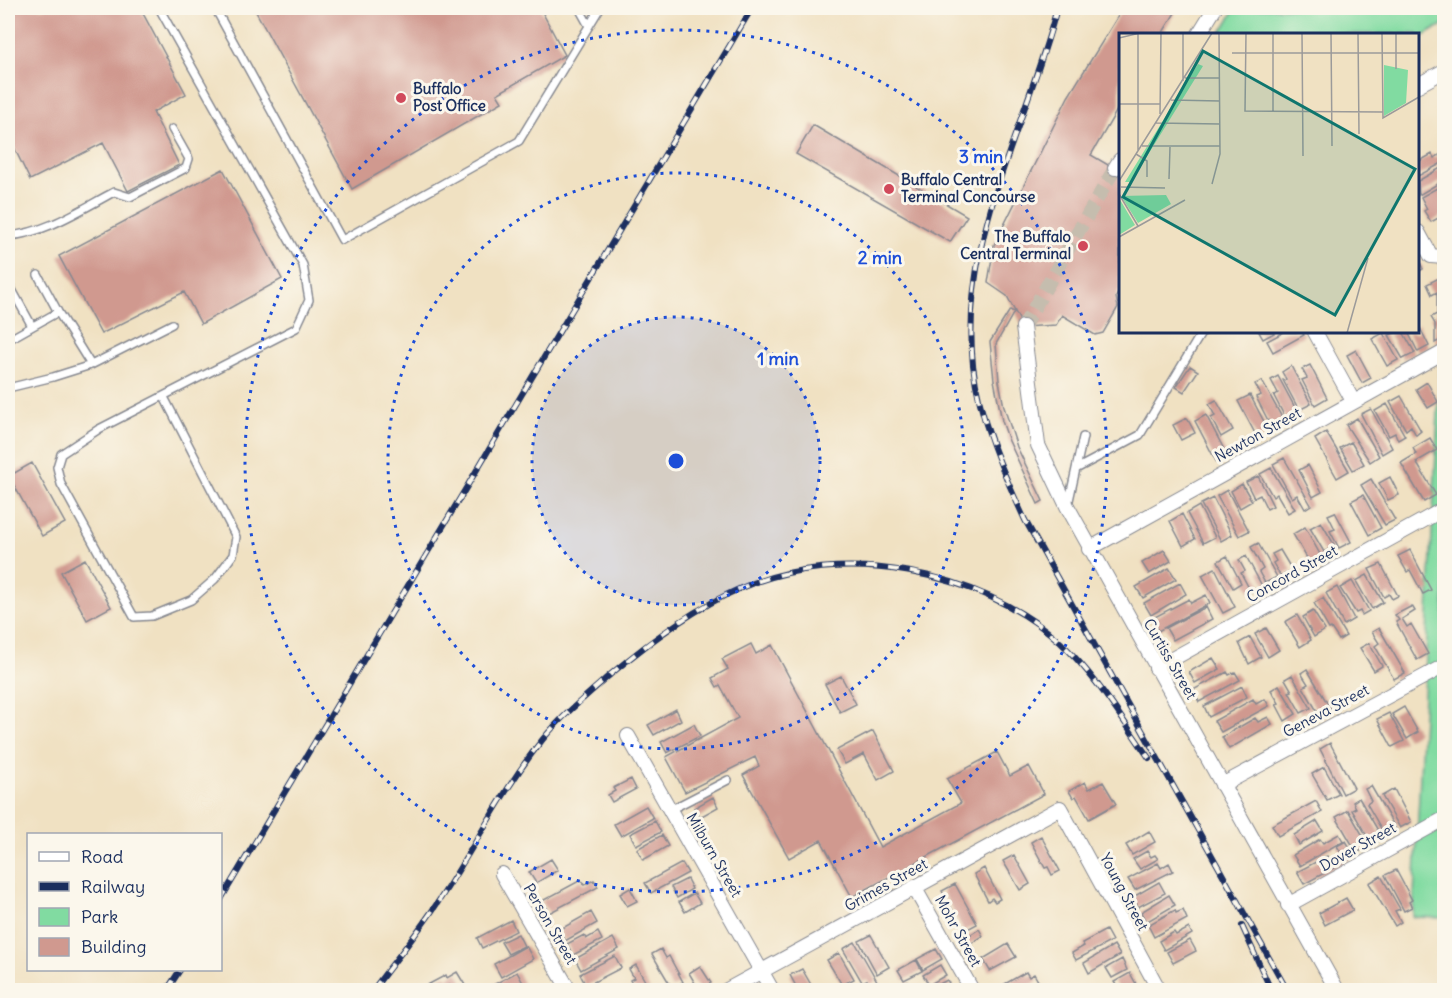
<svg xmlns="http://www.w3.org/2000/svg" width="1452" height="998" font-family="Delius,sans-serif">
	<style>
		.green { fill: #81dba1; stroke: #4e8580; stroke-width: 1.5 }
		.building { fill: #d0998f }
		.lines { fill: none; stroke-linecap: round; stroke-linejoin: round }
		.street-tunnel { stroke: #c5bdae; stroke-width: 14; stroke-dasharray: 14 7; stroke-linecap: butt }
		.lane-casing { stroke: #868890; stroke-width: 10 }
		.street-casing { stroke: #868890; stroke-width: 16 }
		.lane { stroke: #fff; stroke-width: 7 }
		.street { stroke: #fff; stroke-width: 14 }
		.rail-casing { stroke: #1b2f5e; stroke-width: 6 }
		.rail { stroke: #fbf7ec; stroke-width: 4; stroke-dasharray: 11; stroke-linecap: butt }
		.ring { fill: none; stroke: #1d4ed8; stroke-width: 3; stroke-dasharray: 3 6 }
		.poi-dot { fill: #d1495b; stroke: #fbf7ec; stroke-width: 2 }
		.labels { text-anchor: middle; stroke-width: 6; stroke-linejoin: round; paint-order: stroke }
		.poi-label { font-size: 15px; font-weight: bold; fill: #1b2f5e; stroke: #fbf7ec; text-anchor: start }
		.street-label { font-size: 15px; fill: #1b2f5e; stroke: #fbf7ec }
		.inset-road { fill: none; stroke: #9b9a9a; stroke-width: 1.5 }
		.view { fill: #0f766e; fill-opacity: 0.15; stroke: #0f766e; stroke-width: 3 }
		.inset-edge { fill: none; stroke: #1b2f5e; stroke-width: 3 }
		.centre { fill: #1d4ed8; stroke: #fbf7ec; stroke-width: 3 }
		.ring-label { font-size: 18px; text-anchor: middle; font-weight: bold; fill: #1d4ed8; stroke: #fbf7ec; stroke-width: 6; stroke-linejoin: round; paint-order: stroke }
	</style>
	<rect width="100%" height="100%" fill="#fbf7ec"/>
	<filter id="ink" filterUnits="userSpaceOnUse"><feTurbulence type="fractalNoise" baseFrequency=".0167" numOctaves="2"/><feDisplacementMap in="SourceGraphic" scale="12" xChannelSelector="R" yChannelSelector="G"/><feConvolveMatrix kernelMatrix="1 2 1 2 8 2 1 2 1" color-interpolation-filters="sRGB"/></filter>
	<filter id="wash" filterUnits="userSpaceOnUse"><feTurbulence type="fractalNoise" baseFrequency=".008" numOctaves="4" result="noise"/><feDisplacementMap in="SourceGraphic" scale="24" xChannelSelector="R" yChannelSelector="G"/><feGaussianBlur stdDeviation="1.35" result="paint"/><feColorMatrix in="noise" values="0 0 0 0 0 0 0 0 0 0 0 0 0 0 0 0 0 1.4 0 .05"/><feComposite in="paint" operator="in"/></filter>
	<g filter="url(#wash)">
		<rect width="100%" height="100%" fill="#f0e1c2"/>
		<!-- green -->
		<path class="green" d="M 1236,8 L 1444,8 L 1444,24 L 1418,39 L 1418,34 L 1220,34 Z
			M 1444,292 L 1444,918 L 1413,917 Z"/>
		<g id="blocks">
			<!-- building -->
			<path class="building" d="M 8,8 L 140,8 L 186,94 L 153,112 L 179,165 L 128,191 L 103,143 L 30,180 L 8,135 Z
				M 254,8 L 540,8 L 565,55 L 497,94 L 502,102 L 352,189 Z
				M 1123,8 L 1178,8 L 1162,34 L 1120,34 L 1120,105 L 1091,155 L 1120,172 L 1120,290 L 1116,297 L 1118,307 L 1103,333 L 1095,335 L 1062,315 L 1056,325 L 1023,327 L 1007,296 L 988,283 L 994,245 L 1068,97 Z
				M 813,125 L 967,216 L 950,242 L 796,154 Z
				M 1443,153 L 1444,162 L 1418,176 L 1418,162 L 1432,154 L 1434,158 Z
				M 1444,166 L 1444,180 L 1419,195 L 1418,181 Z
				M 223,169 L 282,279 L 201,324 L 184,292 L 101,334 L 59,256 Z
				M 1444,184 L 1444,215 L 1431,222 L 1424,211 L 1427,209 L 1421,197 Z
				M 1418,258 L 1423,269 L 1418,272 Z
				M 1443,276 L 1444,338 L 1435,343 L 1435,324 L 1431,317 L 1437,314 L 1437,292 L 1432,295 L 1427,284 Z
				M 1010,310 L 1014,312 L 996,344 L 999,381 L 1004,407 L 1017,447 L 1043,501 L 1038,504 L 1009,441 L 1002,421 L 994,380 L 990,342 Z
				M 1418,324 L 1429,346 L 1418,352 L 1408,332 L 1418,332 Z
				M 1259,332 L 1276,332 L 1263,339 Z
				M 1284,332 L 1302,332 L 1304,335 L 1273,352 L 1267,341 Z
				M 1396,332 L 1403,332 L 1415,353 L 1403,359 L 1389,335 Z
				M 1383,333 L 1398,360 L 1387,366 L 1372,339 Z
				M 1356,350 L 1371,378 L 1362,383 L 1347,355 Z
				M 1310,365 L 1327,398 L 1315,405 L 1302,380 L 1307,378 L 1302,369 Z
				M 1190,366 L 1198,371 L 1184,392 L 1176,387 Z
				M 1291,366 L 1311,404 L 1299,410 L 1283,380 L 1286,379 L 1282,372 Z
				M 1278,376 L 1300,417 L 1288,423 L 1274,396 L 1278,393 L 1271,380 Z
				M 1262,381 L 1285,423 L 1273,430 L 1256,397 L 1261,395 L 1255,384 Z
				M 1427,382 L 1438,402 L 1428,408 L 1416,389 Z
				M 1250,395 L 1270,433 L 1258,439 L 1238,401 Z
				M 1401,396 L 1421,431 L 1416,435 L 1411,426 L 1406,430 L 1390,402 Z
				M 1216,400 L 1233,430 L 1221,437 L 1211,418 L 1215,416 L 1209,404 Z
				M 1387,404 L 1405,436 L 1398,440 L 1395,433 L 1389,436 L 1375,411 Z
				M 1371,409 L 1392,448 L 1382,454 L 1361,414 Z
				M 1206,415 L 1228,457 L 1217,463 L 1195,421 Z
				M 1187,418 L 1195,433 L 1181,440 L 1173,425 Z
				M 1357,418 L 1379,456 L 1370,462 L 1346,425 Z
				M 1326,432 L 1349,471 L 1337,478 L 1315,439 Z
				M 1430,438 L 1437,450 L 1416,462 L 1436,495 L 1424,502 L 1401,463 L 1416,454 L 1413,448 Z
				M 1351,442 L 1364,464 L 1353,470 L 1340,448 Z
				M 1284,458 L 1311,505 L 1305,509 L 1297,495 L 1292,498 L 1273,464 Z
				M 32,463 L 65,523 L 42,536 L 9,476 Z
				M 1308,465 L 1322,492 L 1313,497 L 1299,470 Z
				M 1271,468 L 1295,509 L 1288,513 L 1277,494 L 1273,497 L 1260,474 Z
				M 1258,476 L 1273,506 L 1267,509 L 1260,495 L 1254,498 L 1246,482 Z
				M 1390,477 L 1399,495 L 1388,500 L 1379,483 Z
				M 1371,479 L 1395,520 L 1385,525 L 1361,485 Z
				M 1242,484 L 1252,501 L 1240,508 L 1231,491 Z
				M 1227,490 L 1249,531 L 1239,536 L 1217,496 Z
				M 1363,495 L 1381,528 L 1369,535 L 1351,501 Z
				M 1213,498 L 1232,535 L 1221,541 L 1201,504 Z
				M 1199,506 L 1215,537 L 1203,543 L 1187,513 Z
				M 1335,512 L 1351,542 L 1339,548 L 1330,531 L 1335,529 L 1328,515 Z
				M 1182,514 L 1195,539 L 1183,546 L 1170,521 Z
				M 1321,522 L 1335,546 L 1324,552 L 1310,528 Z
				M 1305,527 L 1322,558 L 1311,565 L 1293,534 Z
				M 1258,543 L 1277,577 L 1265,583 L 1259,572 L 1263,569 L 1251,547 Z
				M 1164,550 L 1171,561 L 1149,574 L 1142,563 Z
				M 1280,550 L 1292,570 L 1281,577 L 1273,563 L 1276,561 L 1272,554 Z
				M 1410,550 L 1431,590 L 1423,594 L 1410,570 L 1407,572 L 1398,556 Z
				M 1227,556 L 1241,583 L 1233,588 L 1218,561 Z
				M 1246,556 L 1262,586 L 1251,592 L 1241,573 L 1245,571 L 1239,560 Z
				M 85,559 L 111,607 L 87,620 L 61,572 Z
				M 1381,564 L 1398,596 L 1392,599 L 1389,594 L 1384,597 L 1369,569 Z
				M 1169,568 L 1176,579 L 1143,598 L 1136,587 Z
				M 1215,568 L 1235,607 L 1223,613 L 1202,575 Z
				M 1367,575 L 1383,602 L 1372,609 L 1356,581 Z
				M 1352,581 L 1369,611 L 1362,615 L 1360,611 L 1356,613 L 1340,588 Z
				M 1180,583 L 1186,594 L 1151,615 L 1144,603 Z
				M 1337,587 L 1354,619 L 1344,625 L 1326,593 Z
				M 1206,595 L 1210,603 L 1158,631 L 1151,619 L 1189,599 L 1191,603 Z
				M 1323,598 L 1346,636 L 1339,640 L 1331,628 L 1329,629 L 1314,603 Z
				M 1412,606 L 1415,611 L 1402,619 L 1407,627 L 1411,624 L 1428,654 L 1417,660 L 1396,622 L 1399,620 L 1395,615 Z
				M 1206,607 L 1212,619 L 1173,640 L 1166,628 Z
				M 1313,611 L 1325,630 L 1314,637 L 1303,617 Z
				M 1297,615 L 1311,640 L 1300,647 L 1285,622 Z
				M 1266,628 L 1279,650 L 1268,657 L 1255,634 Z
				M 1379,628 L 1405,673 L 1394,679 L 1375,646 L 1379,643 L 1372,632 Z
				M 1250,637 L 1261,657 L 1249,664 L 1239,643 Z
				M 1369,643 L 1382,666 L 1374,671 L 1360,648 Z
				M 751,644 L 756,654 L 772,645 L 880,847 L 961,803 L 947,779 L 997,752 L 1010,776 L 1029,766 L 1044,794 L 852,897 L 821,840 L 789,858 L 743,775 L 759,766 L 755,757 L 685,792 L 666,757 L 738,718 L 720,685 L 717,687 L 712,678 L 728,669 L 722,659 Z
				M 1213,658 L 1220,669 L 1195,683 L 1189,672 Z
				M 1307,669 L 1332,711 L 1321,718 L 1303,687 L 1308,684 L 1301,673 Z
				M 1227,672 L 1229,675 L 1235,672 L 1240,680 L 1199,702 L 1193,690 Z
				M 1292,675 L 1311,708 L 1301,713 L 1289,692 L 1292,691 L 1285,679 Z
				M 841,676 L 856,704 L 840,712 L 825,684 Z
				M 1279,685 L 1296,714 L 1285,721 L 1276,704 L 1279,703 L 1271,690 Z
				M 1242,686 L 1247,697 L 1209,717 L 1204,706 Z
				M 1253,699 L 1256,704 L 1265,699 L 1269,706 L 1221,732 L 1214,721 Z
				M 1404,707 L 1418,732 L 1407,739 L 1392,714 Z
				M 676,709 L 681,720 L 654,735 L 648,725 Z
				M 1389,713 L 1404,741 L 1392,747 L 1377,719 Z
				M 1268,717 L 1272,724 L 1229,749 L 1222,737 L 1255,718 L 1258,722 Z
				M 694,724 L 700,736 L 667,753 L 661,742 Z
				M 873,731 L 894,771 L 878,780 L 864,754 L 845,764 L 837,750 Z
				M 1330,743 L 1354,788 L 1343,794 L 1320,749 Z
				M 1324,767 L 1339,794 L 1327,800 L 1312,774 Z
				M 631,779 L 636,789 L 612,802 L 608,795 L 615,791 L 613,788 Z
				M 1085,782 L 1089,789 L 1103,782 L 1116,804 L 1089,819 L 1076,796 L 1073,798 L 1069,791 Z
				M 1371,786 L 1397,831 L 1386,837 L 1367,804 L 1371,801 L 1365,789 Z
				M 1394,789 L 1411,822 L 1400,828 L 1382,796 Z
				M 713,797 L 718,807 L 700,817 L 694,808 Z
				M 1359,798 L 1383,839 L 1372,845 L 1352,810 L 1356,808 L 1353,802 Z
				M 1316,801 L 1322,812 L 1278,836 L 1272,825 Z
				M 646,806 L 653,818 L 621,836 L 614,824 Z
				M 1348,810 L 1369,846 L 1357,853 L 1336,817 Z
				M 655,821 L 661,832 L 636,845 L 630,834 Z
				M 1317,821 L 1323,831 L 1299,845 L 1294,835 Z
				M 1149,831 L 1155,842 L 1132,855 L 1126,845 Z
				M 1339,834 L 1343,841 L 1300,866 L 1293,855 L 1320,839 L 1323,843 Z
				M 662,835 L 668,846 L 643,860 L 637,849 Z
				M 1041,836 L 1060,871 L 1052,875 L 1048,867 L 1045,868 L 1031,842 Z
				M 1346,841 L 1355,856 L 1346,861 L 1337,846 Z
				M 1147,851 L 1151,857 L 1155,855 L 1158,859 L 1140,869 L 1133,859 Z
				M 1014,855 L 1030,884 L 1020,890 L 1003,861 Z
				M 1341,855 L 1345,862 L 1304,884 L 1297,872 L 1327,856 L 1330,861 Z
				M 551,859 L 558,870 L 536,883 L 529,872 Z
				M 682,863 L 688,873 L 651,893 L 645,883 Z
				M 1158,863 L 1161,868 L 1169,863 L 1173,871 L 1135,890 L 1128,879 Z
				M 984,868 L 1000,899 L 995,902 L 992,898 L 988,901 L 974,874 Z
				M 1396,870 L 1412,900 L 1409,902 L 1412,907 L 1404,911 L 1385,875 Z
				M 1381,876 L 1400,909 L 1395,911 L 1401,922 L 1395,926 L 1369,883 Z
				M 687,879 L 692,889 L 677,898 L 671,887 Z
				M 581,880 L 584,885 L 594,880 L 598,887 L 549,913 L 542,901 Z
				M 1159,882 L 1165,893 L 1138,907 L 1133,897 Z
				M 955,884 L 977,924 L 964,931 L 942,891 Z
				M 630,888 L 637,901 L 627,906 L 620,894 Z
				M 694,893 L 700,903 L 685,912 L 679,902 Z
				M 1169,895 L 1175,905 L 1146,922 L 1141,912 Z
				M 1346,898 L 1353,910 L 1325,925 L 1319,913 Z
				M 1175,910 L 1176,913 L 1183,910 L 1187,919 L 1154,937 L 1148,925 Z
				M 591,912 L 597,923 L 565,941 L 559,930 Z
				M 511,920 L 516,931 L 482,948 L 477,938 Z
				M 1189,928 L 1192,934 L 1164,950 L 1159,941 L 1174,932 L 1176,935 Z
				M 979,929 L 983,936 L 969,945 L 965,938 Z
				M 1106,930 L 1112,941 L 1076,960 L 1072,953 L 1084,946 L 1082,943 Z
				M 598,932 L 602,940 L 573,955 L 567,944 L 584,935 L 586,939 Z
				M 518,934 L 524,946 L 508,954 L 501,942 Z
				M 871,935 L 889,967 L 877,974 L 859,941 Z
				M 613,938 L 619,949 L 581,970 L 575,959 Z
				M 1190,940 L 1196,951 L 1173,963 L 1167,952 Z
				M 855,942 L 877,981 L 870,985 L 867,980 L 862,982 L 843,949 Z
				M 1008,944 L 1016,957 L 990,971 L 983,959 Z
				M 1114,945 L 1120,955 L 1089,973 L 1084,963 Z
				M 526,946 L 533,959 L 501,977 L 494,964 Z
				M 661,949 L 666,958 L 669,956 L 683,982 L 672,988 L 652,954 Z
				M 936,949 L 942,959 L 923,970 L 917,959 Z
				M 839,953 L 854,979 L 842,985 L 827,960 Z
				M 615,956 L 621,968 L 586,986 L 580,974 Z
				M 1122,959 L 1127,970 L 1112,978 L 1106,968 Z
				M 916,960 L 922,971 L 904,980 L 898,970 Z
				M 636,965 L 650,990 L 635,990 L 630,980 L 634,978 L 629,969 Z
				M 940,965 L 946,975 L 929,985 L 923,975 Z
				M 700,966 L 711,983 L 699,990 L 689,973 Z
				M 802,969 L 814,990 L 798,990 L 790,975 Z
				M 457,972 L 468,990 L 453,990 L 450,985 L 441,990 L 418,990 L 446,975 L 447,978 Z
				M 517,972 L 523,983 L 510,990 L 496,990 L 493,985 Z
				M 1026,972 L 1029,977 L 1034,974 L 1038,981 L 1021,990 L 1003,990 L 1001,986 Z
				M 1130,973 L 1136,984 L 1124,990 L 1119,990 L 1114,982 Z
				M 947,980 L 953,990 L 928,990 Z
				M 908,982 L 913,990 L 894,990 Z"/>
		</g>
	</g>
	<g filter="url(#ink)">
		<use href="#blocks" fill-opacity="0" stroke="#868890" stroke-width="1.5"/>
		<g class="lines">
			<!-- street-tunnel -->
			<path class="street-tunnel" d="M 1023,327 L 1115,168"/>
			<defs>
				<path id="lane" d="M 159,8 L 303,265 L 309,300 L 296,328 L 99,429 L 61,454 L 57,467 L 61,484 L 134,617 L 152,616 L 191,600 L 215,579 L 233,555 L 236,537 L 164,397
					M 215,8 L 342,240 L 519,141 L 600,8
					M 579,8 L 589,26
					M 8,236 C 46,233 80,210 114,192 L 130,197 L 186,168 L 189,159 L 172,129
					M 38,275 L 58,312
					M 11,288 L 32,326
					M 8,340 L 58,312 L 91,365 L 53,377 L 8,388
					M 91,365 L 172,324
					M 1076,469 L 1140,435 L 1202,332
					M 1068,505 L 1083,437
					M 670,810 L 728,780"/>
				<path id="street" d="M 1199,34 L 1215,8
					M 1418,85 L 1444,71
					M 1115,168 L 1120,160
					M 1418,232 L 1431,256 L 1444,257
					M 1023,327 L 1038,445 L 1067,506 L 1337,990
					M 1315,332 L 1353,401
					M 1089,549 L 1444,352
					M 1156,668 L 1444,509
					M 628,736 L 772,990
					M 1222,785 L 1444,666
					M 502,874 L 569,990
					M 914,887 L 972,990
					M 1288,905 L 1444,819
					M 727,990 L 1060,808 L 1159,990"/>
			</defs>
			<!-- lane casing -->
			<use href="#lane" class="lane-casing"/>
			<!-- street casing -->
			<use href="#street" class="street-casing"/>
			<!-- lane -->
			<use href="#lane" class="lane"/>
			<!-- street -->
			<use href="#street" class="street"/>
			<defs>
				<path id="rail" d="M 1057,8 C 1026,126 960,239 973,365 C 979,419 1002,470 1025,520 L 1287,990
					M 220,901 L 752,8
					M 1242,926 L 1271,990
					M 167,990 L 180,970
					M 373,990 C 394,961 418,933 438,902 C 474,849 502,790 543,739 C 563,715 587,695 611,674 C 650,641 693,609 741,588 C 841,544 980,570 1060,642 C 1096,676 1121,718 1149,758"/>
			</defs>
			<!-- rail casing -->
			<use href="#rail" class="rail-casing"/>
			<!-- rail -->
			<use href="#rail" class="rail"/>
		</g>
	</g>
	<!-- distance rings -->
	<circle cx="676" cy="461" r="144" fill="#1d4ed8" fill-opacity=".12"/>
	<g class="ring">
		<circle cx="676" cy="461" r="144"/>
		<circle cx="676" cy="461" r="288"/>
		<circle cx="676" cy="461" r="431"/>
	</g>
	<!-- markers -->
	<g class="poi-dot">
		<circle cx="401" cy="98" r="6"/>
		<circle cx="889" cy="189" r="6"/>
		<circle cx="1083" cy="246" r="6"/>
	</g>
	<g class="labels">
		<!-- poi labels -->
		<g class="poi-label">
			<text x="413" y="94">Buffalo<tspan x="413" dy="17">Post Office</tspan></text>
			<text x="901" y="185">Buffalo Central<tspan x="901" dy="17">Terminal Concourse</tspan></text>
			<text x="1071" y="242" text-anchor="end">The Buffalo<tspan x="1071" dy="17">Central Terminal</tspan></text>
		</g>
		<!-- street labels -->
		<g class="street-label">
			<text transform="translate(1258 435) rotate(-29)" y="5">Newton Street</text>
			<text transform="translate(1292 574) rotate(-29)" y="5">Concord Street</text>
			<text transform="translate(1170 659) rotate(60)" y="5">Curtiss Street</text>
			<text transform="translate(1326 711) rotate(-28)" y="5">Geneva Street</text>
			<text transform="translate(1358 847) rotate(-29)" y="5">Dover Street</text>
			<text transform="translate(714 855) rotate(60)" y="5">Milburn Street</text>
			<text transform="translate(886 885) rotate(-29)" y="5">Grimes Street</text>
			<text transform="translate(1124 892) rotate(62)" y="5">Young Street</text>
			<text transform="translate(550 924) rotate(60)" y="5">Person Street</text>
			<text transform="translate(958 931) rotate(61)" y="5">Mohr Street</text>
		</g>
	</g>
	<!-- overview -->
	<g transform="translate(1119 33)">
		<rect width="300" height="300" fill="#f0e1c2"/>
		<path d="M 79,31 L 84,33 L 12,149 L 6,149 ZM 265,32 L 289,37 L 287,70 L 265,83 ZM 47,162 L 52,171 L 19,190 L 2,163 ZM 0,165 L 16,192 L 0,202 Z" fill="#81dba1"/>
		<path class="inset-road" d="M 127,0 L 126,78 L 264,79M 154,0 L 154,78M 183,0 L 184,123M 212,0 L 213,113M 239,0 L 240,101M 263,0 L 264,85 L 300,64M 277,0 L 277,36M 0,5 L 21,0M 113,20 L 300,20M 66,45 L 101,45M 64,48 L 64,0M 52,67 L 101,68M 0,71 L 41,71M 41,81 L 42,0M 37,90 L 101,91M 23,113 L 101,113M 19,117 L 19,1M 17,121 L 28,128 L 28,144M 50,146 L 51,114M 0,148 L 93,0M 93,151 L 101,121 L 100,0M 2,154 L 46,155M 0,161 L 19,193M 0,204 L 66,167M 228,300 L 249,225"/>
		<path class="view" d="M 84,18 L 296,136 L 216,282 L 4,164 Z"/>
		<rect width="300" height="300" class="inset-edge"/>
	</g>
	<circle cx="676" cy="461" r="9" class="centre"/>
	<g class="ring-label">
		<text x="981" y="163">3 min</text>
		<text x="880" y="264">2 min</text>
		<text x="778" y="365">1 min</text>
	</g>
	<!-- margin -->
	<rect width="1452" height="998" fill="none" stroke="#fbf7ec" stroke-width="30"/>
	<!-- legend -->
	<rect x="27" y="833" width="195" height="138" fill="#fbf7ec" stroke="#a1a7b3" stroke-width="1.5"/>
	<rect x="39" y="852" width="30" height="9" fill="#ffffff" stroke="#a1a7b3" stroke-width="1.5"/>
	<text x="81" y="863" font-size="18" fill="#1b2f5e">Road</text>
	<rect x="39" y="882" width="30" height="9" fill="#1b2f5e" stroke="#a1a7b3" stroke-width="1.5"/>
	<text x="81" y="893" font-size="18" fill="#1b2f5e">Railway</text>
	<rect x="39" y="908" width="30" height="18" fill="#81dba1" stroke="#a1a7b3" stroke-width="1.5"/>
	<text x="81" y="923" font-size="18" fill="#1b2f5e">Park</text>
	<rect x="39" y="938" width="30" height="18" fill="#d0998f" stroke="#a1a7b3" stroke-width="1.5"/>
	<text x="81" y="953" font-size="18" fill="#1b2f5e">Building</text>
</svg>
